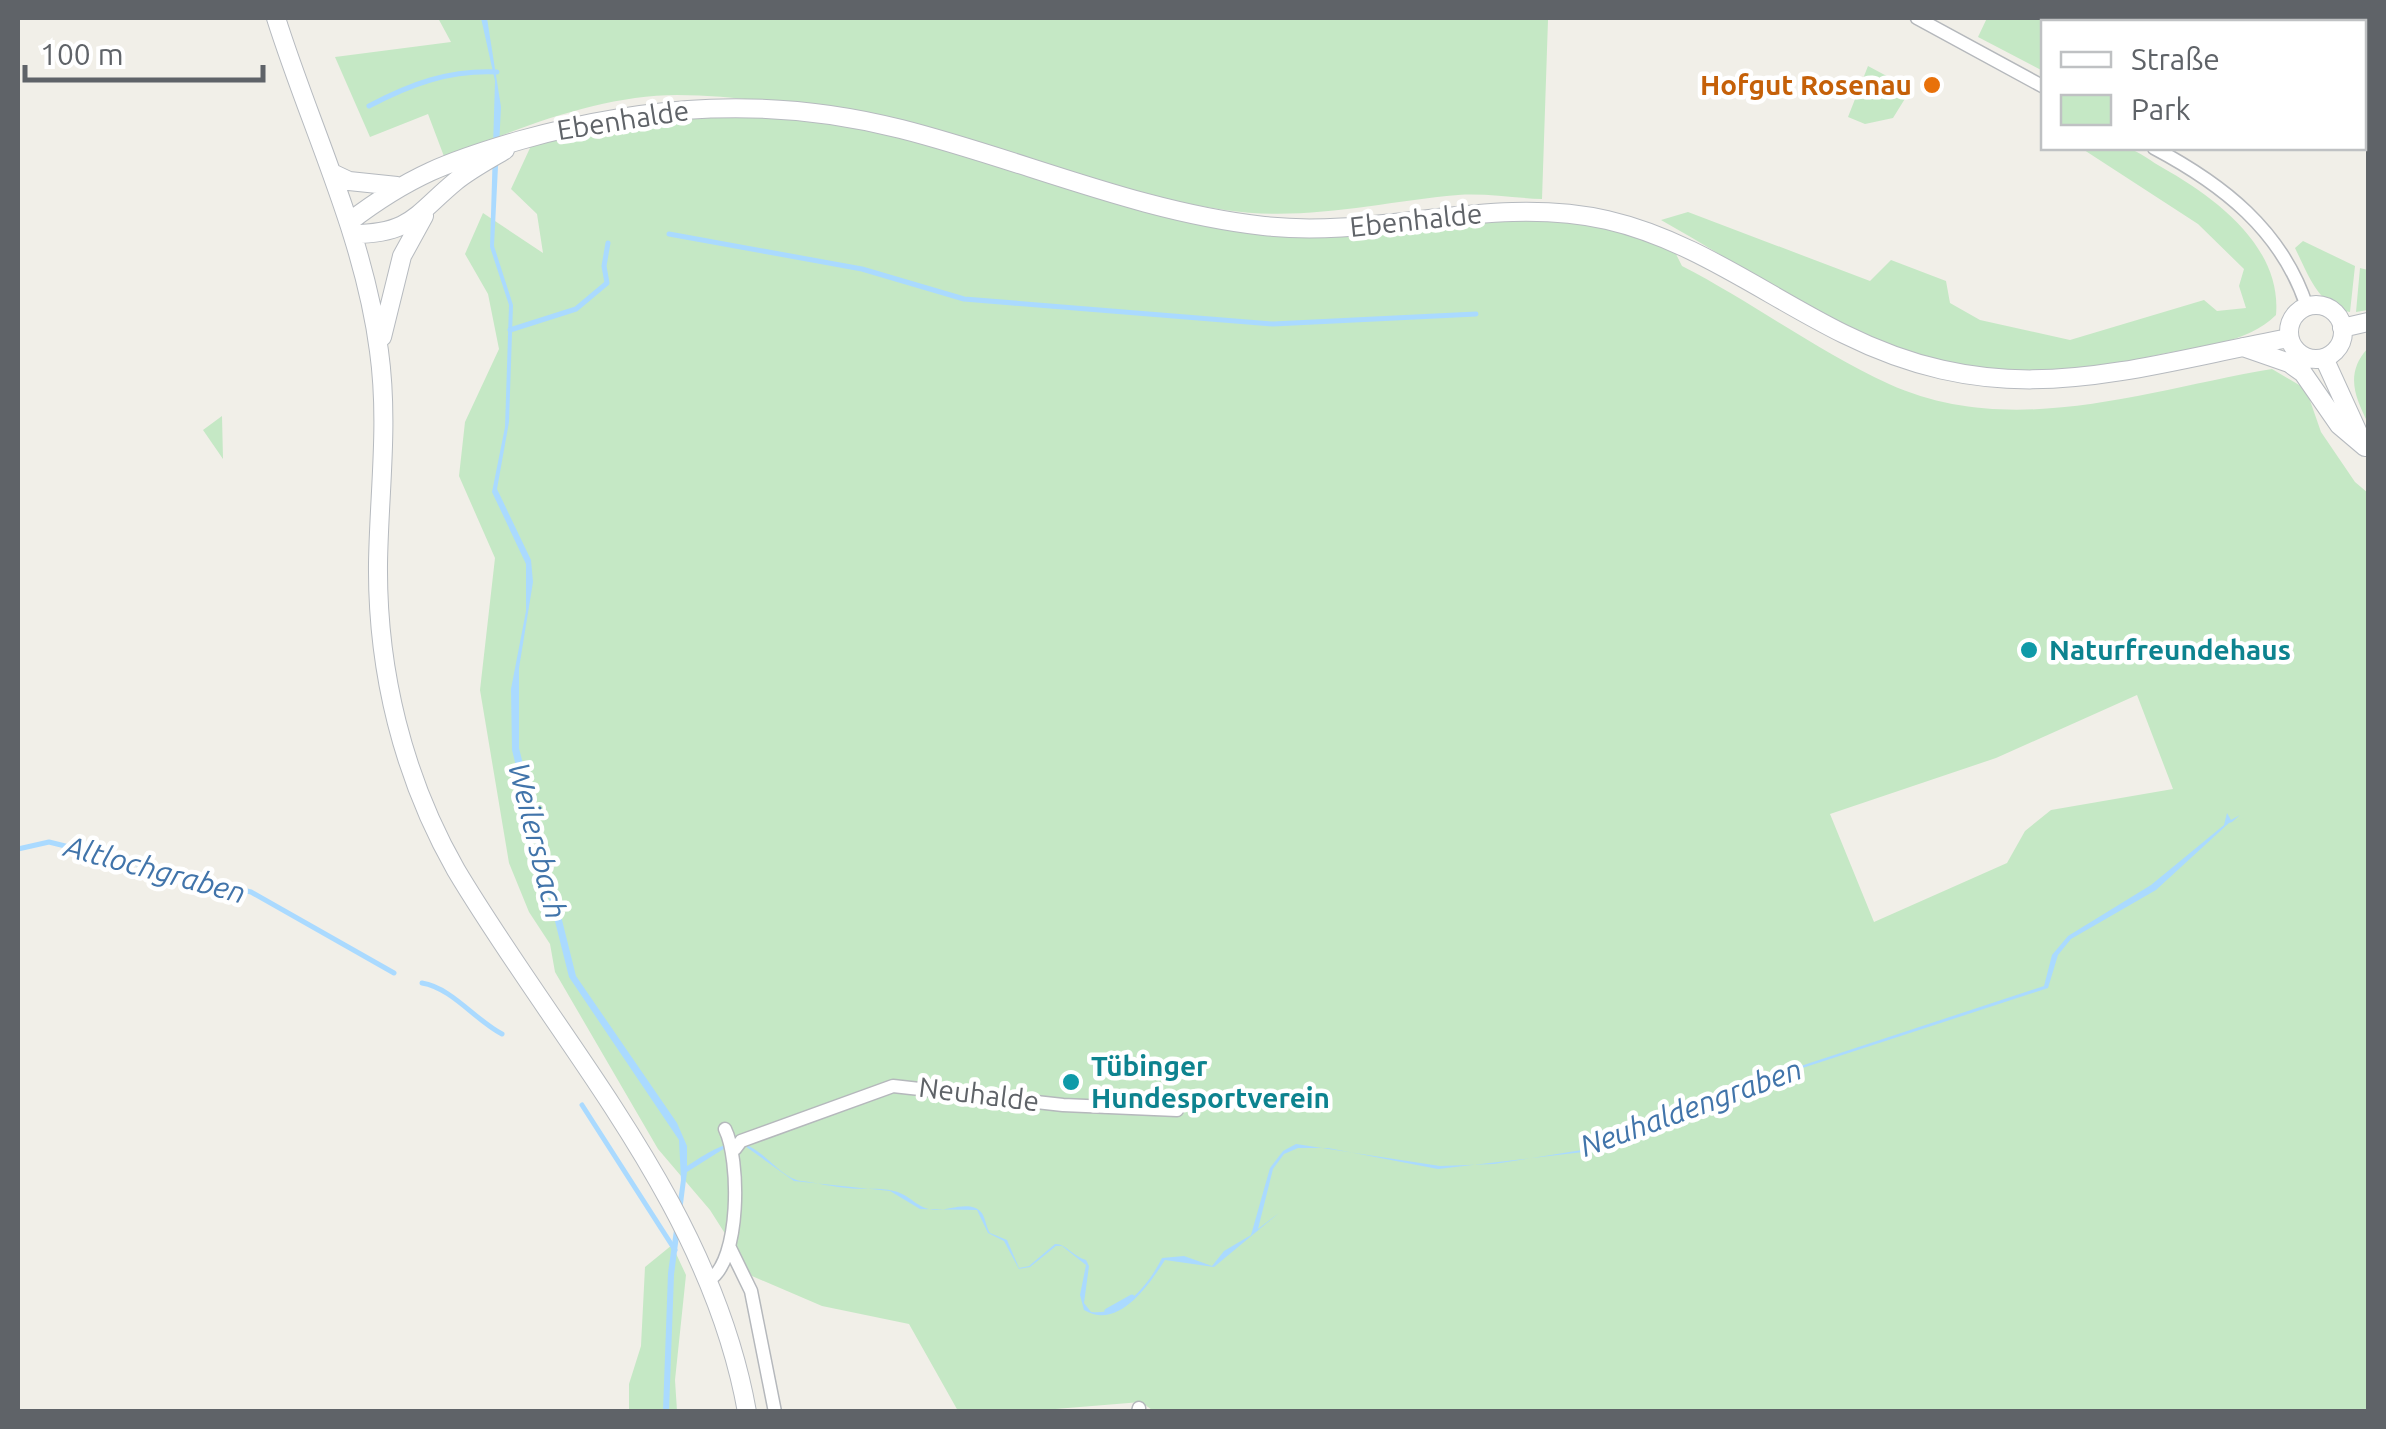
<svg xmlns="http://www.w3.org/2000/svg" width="2386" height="1429" font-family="Ubuntu,sans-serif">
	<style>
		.green { fill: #c5e8c5; fill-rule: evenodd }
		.water { fill: #aadaff }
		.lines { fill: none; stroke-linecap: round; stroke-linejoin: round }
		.stream { stroke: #aadaff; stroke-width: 5 }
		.street-casing { stroke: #b5b8bc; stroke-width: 15 }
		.secondary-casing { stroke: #b6babf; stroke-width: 20 }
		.street { stroke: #fff; stroke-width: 12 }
		.secondary { stroke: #fff; stroke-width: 18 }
		.food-dot { fill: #e8710a; stroke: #fff; stroke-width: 4 }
		.culture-dot { fill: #0f9aa8; stroke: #fff; stroke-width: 4 }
		.labels { text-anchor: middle; stroke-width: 9; stroke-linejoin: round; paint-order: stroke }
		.food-label { font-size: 28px; font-weight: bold; fill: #c56008; stroke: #fff; text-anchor: end }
		.street-label { font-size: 28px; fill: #5f6368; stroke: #fff }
		.culture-label { font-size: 28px; font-weight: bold; fill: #0d838f; stroke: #fff; text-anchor: start }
		.water-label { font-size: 30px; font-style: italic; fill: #4174aa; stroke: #fff }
	</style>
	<rect width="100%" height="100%" fill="#f1efe8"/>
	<!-- green -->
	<path class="green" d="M 438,18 L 1548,20 L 1542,199 C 1514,198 1485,193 1458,195 C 1379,202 1305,222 1225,210 C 1040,183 865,96 677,95 C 600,95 514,129 445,159 L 428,114 L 370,137 L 335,57 L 451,42 Z
		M 1987,18 L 2368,18 L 2368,31 L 2364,22 L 2044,22 L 2043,71 L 1978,37 Z
		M 1868,66 L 1911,89 L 1893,118 L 1865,124 L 1848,117 Z
		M 794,109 L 1244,224 L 1518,210 L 1669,240 L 1682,266 C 1752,302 1817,351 1889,384 C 2013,440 2146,390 2272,369 L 2306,389 L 2321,432 L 2355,482 L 2368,493 L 2368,1411 L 1155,1412 L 1141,1402 L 1031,1411 L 958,1411 L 909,1324 L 822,1306 L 752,1276 L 710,1210 L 658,1149 L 555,972 L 550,944 L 529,912 L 509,863 L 480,690 L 495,558 L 459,476 L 465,422 L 499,349 L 488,294 L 465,254 L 483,213 L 543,253 L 537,214 L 511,189 L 536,135 L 573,125 ZM 2137,695 L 2173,789 L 2051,810 L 2025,831 L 2007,863 L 1874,922 L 1830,814 L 1996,758 Z
		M 2081,148 C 2095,148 2115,144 2128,148 C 2140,152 2152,162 2163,168 C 2216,198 2282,247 2276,315 C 2246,344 2201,346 2162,354 C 2110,365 2055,377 2002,372 C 1879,362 1766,279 1661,220 L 1688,212 L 1870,281 L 1891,260 L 1946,281 L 1950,303 L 1980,320 L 2070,340 L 2204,300 L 2217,311 L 2246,308 L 2239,286 L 2244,269 L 2198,224 Z
		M 2303,241 L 2355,266 L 2350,312 C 2319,308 2307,272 2295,248 Z
		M 2360,268 L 2368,270 L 2368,310 L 2356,312 Z
		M 2367,349 L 2368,350 L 2368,423 C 2355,397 2345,374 2367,349 Z
		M 222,416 L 223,459 L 203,430 Z
		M 672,1245 L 686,1275 L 675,1380 L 677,1411 L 629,1412 L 629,1384 L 641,1346 L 645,1267 Z"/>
	<!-- water -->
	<path class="water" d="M 481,18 L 487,18 L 501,107 L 494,246 L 513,305 L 509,422 L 497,489 L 531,560 L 533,582 L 519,668 L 519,748 L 576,976 L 677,1123 L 687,1146 L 687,1166 C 700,1158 721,1143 736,1143 C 761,1143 779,1179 802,1181 C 817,1183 833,1187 848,1188 C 864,1190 878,1187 894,1191 C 911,1195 917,1209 935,1210 C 948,1211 970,1200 981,1212 C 985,1216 986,1227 990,1233 L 1007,1240 L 1019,1268 L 1029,1266 L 1055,1244 C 1065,1243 1074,1257 1086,1260 L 1089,1266 L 1084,1303 L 1091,1312 C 1124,1316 1149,1284 1162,1258 L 1184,1256 L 1212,1266 L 1224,1251 L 1251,1235 L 1270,1168 L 1283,1151 L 1296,1144 L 1440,1166 L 1494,1164 L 1582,1150 L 1685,1104 L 2044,986 L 2052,955 L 2068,936 L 2151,885 L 2224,825 L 2227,813 L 2231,820 L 2240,815 L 2232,822 L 2245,818 L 2229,823 L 2156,890 L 2071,939 L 2058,955 L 2048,988 L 1686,1106 L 1583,1152 L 1438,1169 L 1328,1148 L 1298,1148 L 1284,1154 L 1273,1169 L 1258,1229 L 1279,1213 L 1214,1267 L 1165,1260 C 1150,1283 1119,1331 1084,1310 L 1080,1295 L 1086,1265 L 1062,1246 L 1056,1246 L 1030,1267 L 1019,1269 L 1004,1241 L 988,1233 L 977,1210 L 920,1209 L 890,1191 L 794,1181 L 745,1146 L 733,1143 L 687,1172 L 674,1275 L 669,1411 L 663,1411 L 668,1273 L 681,1180 L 679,1140 L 569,977 L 512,750 L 511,689 L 526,611 L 526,564 L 492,492 L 505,427 L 509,305 L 490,247 L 495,81 Z"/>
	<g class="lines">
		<!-- stream -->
		<path class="stream" d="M 369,106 C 411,84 448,70 497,72
			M 669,234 L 862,269 L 964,299 L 1273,324 L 1476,314
			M 510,330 L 576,309 L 607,283 L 604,266 L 608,243
			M 18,849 L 49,842 L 251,892 L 394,973
			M 422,983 C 452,988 475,1020 502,1034
			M 582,1105 L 675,1250
			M 1107,1311 L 1132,1297"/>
		<defs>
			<path id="street" d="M 1917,18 L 2044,87
				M 2154,148 C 2222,184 2282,230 2307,307
				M 735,1149 L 741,1141 L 893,1086 L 1063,1105 L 1177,1110
				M 730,1248 L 751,1291 L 775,1412
				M 709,1280 C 741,1261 740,1159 725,1129
				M 1138,1412 L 1139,1408"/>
			<path id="secondary" d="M 276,18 C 311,129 364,235 379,351 C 389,423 379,493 378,564 C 377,671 403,777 456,870 C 561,1046 710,1204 747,1412
				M 332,173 L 349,181 L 397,186
				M 349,222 C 409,176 449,161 521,140 C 649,104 772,96 901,129 C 1023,160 1138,212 1264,226 C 1379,239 1492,194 1607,220 C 1694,240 1765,295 1844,334 C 2007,415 2123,369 2289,338
				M 353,234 C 411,234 416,214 456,181 C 471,169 488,160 505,150
				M2289 332a27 27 0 1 1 54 0a27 27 0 1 1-54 0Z
				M 2342,328 L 2368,322
				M 382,337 L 402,256 L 424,216
				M 2243,347 L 2289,363 L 2303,373 L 2339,425 L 2365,447
				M 2324,358 L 2361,439"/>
		</defs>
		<!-- street casing -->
		<use href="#street" class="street-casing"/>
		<!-- secondary casing -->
		<use href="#secondary" class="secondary-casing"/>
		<!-- street -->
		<use href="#street" class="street"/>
		<!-- secondary -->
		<use href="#secondary" class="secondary"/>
	</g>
	<!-- markers -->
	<circle class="food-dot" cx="1932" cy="85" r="10"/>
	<g class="culture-dot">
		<circle cx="2029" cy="650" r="10"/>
		<circle cx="1071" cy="1082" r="10"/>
	</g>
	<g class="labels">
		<!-- food labels -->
		<g class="food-label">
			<text x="1912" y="95">Hofgut Rosenau</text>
		</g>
		<!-- street labels -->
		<g class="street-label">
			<text transform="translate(623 120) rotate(-9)" y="10">Ebenhalde</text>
			<text transform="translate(1416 220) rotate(-6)" y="10">Ebenhalde</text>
			<text transform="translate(979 1094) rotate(7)" y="10">Neuhalde</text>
		</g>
		<!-- culture labels -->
		<g class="culture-label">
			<text x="2049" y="660">Naturfreundehaus</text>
			<text x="1091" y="1076">Tübinger<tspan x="1091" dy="32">Hundesportverein</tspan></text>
		</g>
		<!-- water labels -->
		<g class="water-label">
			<text transform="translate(537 841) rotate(76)" y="10">Weilersbach</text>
			<text transform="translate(155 870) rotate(15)" y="10">Altlochgraben</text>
			<text transform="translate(1691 1108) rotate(-20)" y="10">Neuhaldengraben</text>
		</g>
	</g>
	<!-- border -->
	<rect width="2386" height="1429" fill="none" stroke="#5f6368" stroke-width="40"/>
	<!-- legend -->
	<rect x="2041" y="20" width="325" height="130" fill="#ffffff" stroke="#bfc1c3" stroke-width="2.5"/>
	<rect x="2061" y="52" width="50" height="15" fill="#ffffff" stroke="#bfc1c3" stroke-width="2.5"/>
	<text x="2131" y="70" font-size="30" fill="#5f6368">Straße</text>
	<rect x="2061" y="95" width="50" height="30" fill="#c5e8c5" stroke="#bfc1c3" stroke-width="2.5"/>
	<text x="2131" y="120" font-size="30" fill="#5f6368">Park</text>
	<!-- scale -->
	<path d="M25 65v15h238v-15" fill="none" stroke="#5f6368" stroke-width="5"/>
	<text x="40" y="65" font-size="30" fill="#5f6368" stroke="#ffffff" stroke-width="8" paint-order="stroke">100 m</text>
</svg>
